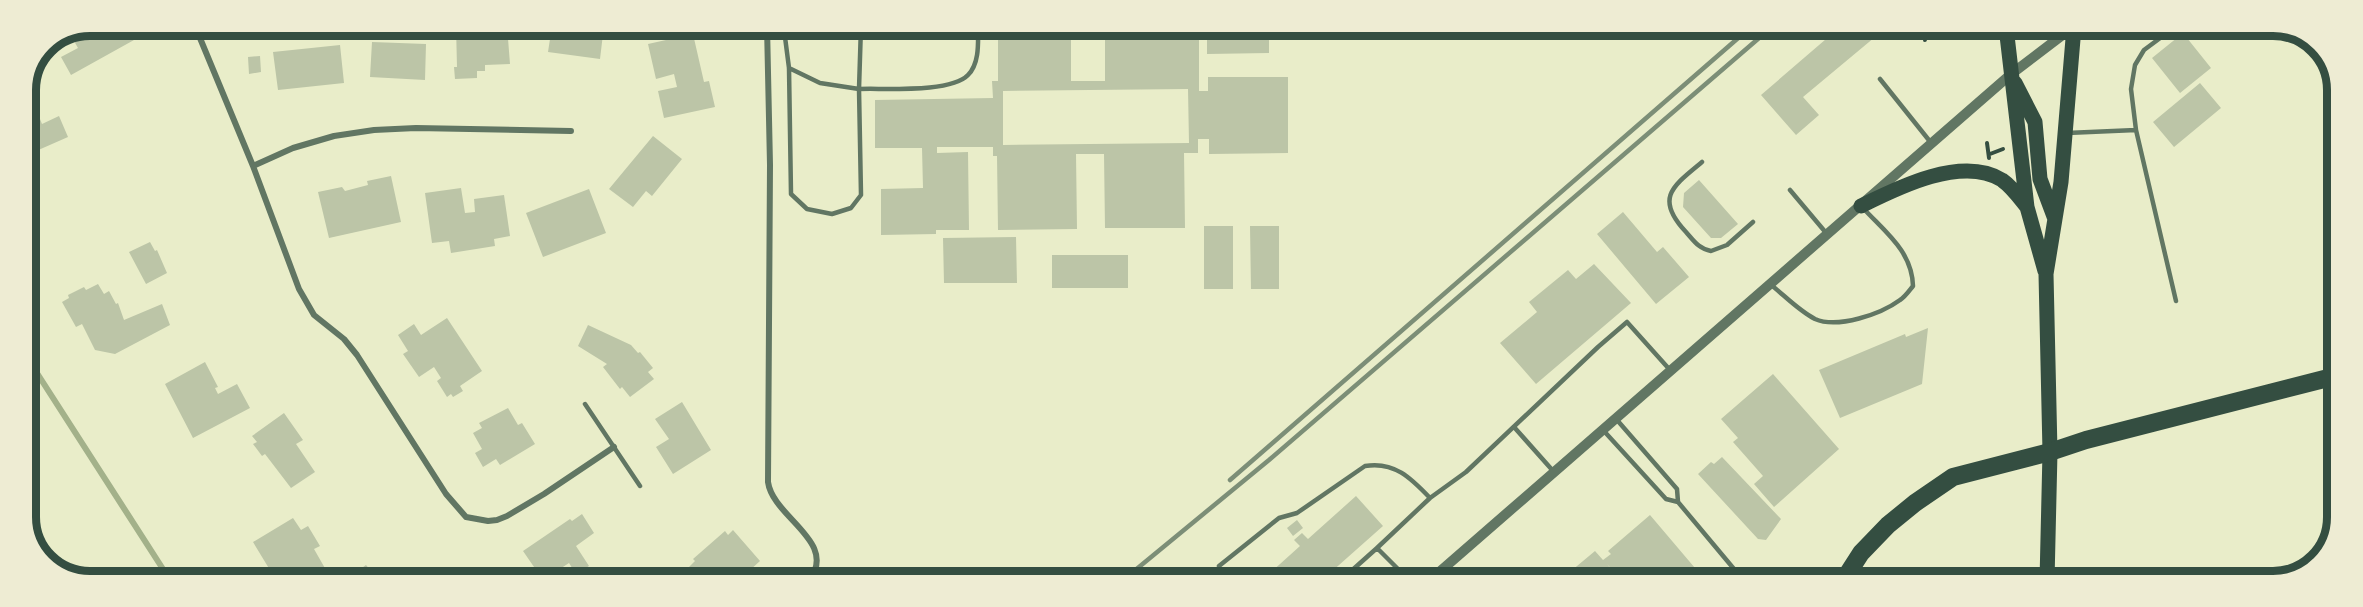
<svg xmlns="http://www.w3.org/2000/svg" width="2363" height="607" font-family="'Titillium Web',sans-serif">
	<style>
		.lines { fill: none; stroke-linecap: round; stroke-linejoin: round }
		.stream { stroke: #a3b18a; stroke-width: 6 }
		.building { fill: #bcc5a7; fill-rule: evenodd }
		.path { stroke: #344e41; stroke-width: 4 }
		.service { stroke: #617663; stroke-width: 4.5 }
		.minor { stroke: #617663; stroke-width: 6 }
		.tertiary { stroke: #617663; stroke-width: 10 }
		.primary { stroke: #344e41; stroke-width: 15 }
		.motorway { stroke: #344e41; stroke-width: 18 }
		.rail { stroke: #7c8e77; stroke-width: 4.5 }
		.rim { fill: none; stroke: #344e41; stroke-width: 8 }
	</style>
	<rect width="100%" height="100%" fill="#e9edc9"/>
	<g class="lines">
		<!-- stream -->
		<path class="stream" d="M 26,356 L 170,580"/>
	</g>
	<!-- building -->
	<path class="building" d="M 90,26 L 127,26 L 134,40 L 71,75 L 61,57 L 78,48 L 70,34 Z
		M 456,26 L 476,26 L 476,36 L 484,36 L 484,26 L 507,26 L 510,64 L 485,65 L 485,71 L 477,71 L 477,78 L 455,79 L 454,67 L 457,67 Z
		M 552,26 L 613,26 L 612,36 L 603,34 L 600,59 L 548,52 Z
		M 998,26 L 1071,26 L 1071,81 L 1105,81 L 1105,26 L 1269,26 L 1269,53 L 1207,54 L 1207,35 L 1199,35 L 1199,91 L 1208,91 L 1208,77 L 1288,77 L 1288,153 L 1209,154 L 1209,139 L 1198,139 L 1198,153 L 1184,153 L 1185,228 L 1105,228 L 1104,154 L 1076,154 L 1077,229 L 998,230 L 997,156 L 993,156 L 993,147 L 937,147 L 937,153 L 968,152 L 969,230 L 936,230 L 936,234 L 881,235 L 881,189 L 923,188 L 922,148 L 875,148 L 875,100 L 993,98 L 992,81 L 998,81 ZM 1188,89 L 1189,143 L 1003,145 L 1003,91 Z
		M 1840,27 L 1887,27 L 1803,97 L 1819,115 L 1796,135 L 1761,95 Z
		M 2183,33 L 2211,68 L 2180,93 L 2152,58 Z
		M 693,34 L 704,82 L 709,81 L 715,107 L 664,118 L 658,91 L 677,87 L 674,74 L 656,79 L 648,44 Z
		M 372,42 L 426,44 L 425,80 L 370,77 Z
		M 340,45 L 344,83 L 278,90 L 273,52 Z
		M 260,56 L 261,72 L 249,74 L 248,57 Z
		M 2200,83 L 2221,108 L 2174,147 L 2153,122 Z
		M 38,114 L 42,124 L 59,116 L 68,137 L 27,155 L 26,143 L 30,141 L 26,131 L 26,119 Z
		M 653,136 L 682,159 L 652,196 L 646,191 L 633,207 L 609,189 Z
		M 391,176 L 401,222 L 329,238 L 318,192 L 342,187 L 345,191 L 368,185 L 367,181 Z
		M 1699,180 L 1738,224 L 1721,238 L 1711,238 L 1683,207 L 1684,193 Z
		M 461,188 L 465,213 L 475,212 L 474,199 L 504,195 L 510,236 L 494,239 L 495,246 L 451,253 L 449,241 L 432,243 L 425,193 Z
		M 589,189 L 606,233 L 543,257 L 526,213 Z
		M 1623,212 L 1657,252 L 1663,247 L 1689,277 L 1656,304 L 1597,234 Z
		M 1204,226 L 1233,226 L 1233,289 L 1204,289 Z
		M 1250,226 L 1279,226 L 1279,289 L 1251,289 Z
		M 1016,237 L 1017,283 L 944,283 L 943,238 Z
		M 150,242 L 155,251 L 157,250 L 167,273 L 146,284 L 129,252 Z
		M 1052,255 L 1128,255 L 1128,288 L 1052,288 Z
		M 1594,264 L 1631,303 L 1536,384 L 1500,343 L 1537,312 L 1529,302 L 1568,270 L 1576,279 Z
		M 98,284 L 104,294 L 109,291 L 116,304 L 118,303 L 124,320 L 162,304 L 170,325 L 115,354 L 95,350 L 82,324 L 76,327 L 62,302 L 69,298 L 68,295 L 84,287 L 86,290 Z
		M 447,318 L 482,371 L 460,386 L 463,391 L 453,397 L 451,394 L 447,397 L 437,381 L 441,378 L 434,367 L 419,377 L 403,354 L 408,351 L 398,335 L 414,324 L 421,335 Z
		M 588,325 L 631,345 L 638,353 L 640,352 L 653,368 L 648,372 L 654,379 L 630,397 L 622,387 L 620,389 L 603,367 L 607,364 L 578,346 Z
		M 1928,328 L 1922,384 L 1840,418 L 1819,370 L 1905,334 L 1906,337 Z
		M 205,362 L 218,387 L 215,388 L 218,394 L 237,384 L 250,408 L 193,438 L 165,384 Z
		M 1773,374 L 1839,449 L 1774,507 L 1754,484 L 1763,476 L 1733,442 L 1738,438 L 1721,419 Z
		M 682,402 L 711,450 L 673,474 L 656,447 L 669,439 L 655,419 Z
		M 508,408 L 518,425 L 522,423 L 535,444 L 500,465 L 496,459 L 483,467 L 475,453 L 482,449 L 473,433 L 482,428 L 479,423 Z
		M 284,413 L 303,440 L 296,444 L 315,472 L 291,488 L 265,454 L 262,456 L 253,444 L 257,442 L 252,436 Z
		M 1722,457 L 1781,519 L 1766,540 L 1758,539 L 1698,474 L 1711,462 L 1714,464 Z
		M 1356,496 L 1383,526 L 1321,581 L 1261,581 L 1300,546 L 1294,540 L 1302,533 L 1308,539 Z
		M 582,514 L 594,533 L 576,546 L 589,566 L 576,574 L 569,563 L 543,580 L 523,551 L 570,519 L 572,521 Z
		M 1650,515 L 1706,581 L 1622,581 L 1607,564 L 1620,581 L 1559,581 L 1595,551 L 1603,560 L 1611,554 L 1608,551 Z
		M 293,518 L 301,530 L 308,526 L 320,546 L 314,549 L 330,577 L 325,580 L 276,580 L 253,542 Z
		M 1297,520 L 1303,528 L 1293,536 L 1287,528 Z
		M 733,530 L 760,561 L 749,571 L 753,575 L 747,581 L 697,581 L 687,569 L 695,561 L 693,559 L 725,531 L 728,535 Z
		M 366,565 L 376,577 L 372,580 L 345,580 Z"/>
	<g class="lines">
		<!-- path -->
		<path class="path" d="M 1924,27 L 1925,40
			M 1987,143 L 1989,158
			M 1990,154 L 2003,149"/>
		<!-- service -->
		<path class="service" d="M 792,26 L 785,37 L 789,68 L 791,194 L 807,209 L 832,214 L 851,208 L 861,195 L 859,89 C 884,88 951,93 968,75 C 980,63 978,41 978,26
			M 2175,27 L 2144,50 L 2135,65 L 2131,89 L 2136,130 L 2176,301
			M 789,68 L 820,83 L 859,89 L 861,26
			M 1880,79 L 1932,144
			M 2067,133 L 2136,130
			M 1702,162 C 1673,186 1654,198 1686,232 C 1694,241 1699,249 1711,251 L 1727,245 L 1753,222
			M 1790,190 L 1827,234
			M 1770,284 C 1784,295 1799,311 1815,319 C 1838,329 1881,314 1900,300 C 1905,297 1909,291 1913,286 C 1912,251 1885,232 1863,208
			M 585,404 L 640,486
			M 1617,420 L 1677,489 L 1678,502
			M 1514,427 L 1554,472
			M 1603,430 L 1666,499 L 1678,502 L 1734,569
			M 1377,548 L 1430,498 L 1466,472 L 1598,347 L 1627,322 L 1670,370
			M 1219,566 L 1279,518 L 1297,513 L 1365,466 C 1394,461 1411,478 1430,498
			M 1340,581 L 1377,548 L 1410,581"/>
		<!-- minor -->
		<path class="minor" d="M 195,26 L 253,166 L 299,289 L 314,315 L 344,339 L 357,355 L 446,494 L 466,517 L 488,521 L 497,520 L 507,516 L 544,494 L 614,447
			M 767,26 L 770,165 L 768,482 C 773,518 839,541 809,581
			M 253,166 L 293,148 L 334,136 L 374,130 L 416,128 L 571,131"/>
		<!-- tertiary -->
		<path class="tertiary" d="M 1429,581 L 2010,75 L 2073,27"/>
		<!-- primary -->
		<path class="primary" d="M 2006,27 L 2027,207 L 2045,271
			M 2015,83 L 2035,122 L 2040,179 L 2055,219
			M 1861,206 C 1897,188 1962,155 2002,180 C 2012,187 2019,197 2027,207
			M 2047,581 L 2050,452 L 2046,274 L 2061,182 L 2074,27"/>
		<!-- motorway -->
		<path class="motorway" d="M 1843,581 L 1861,553 L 1888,525 L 1915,503 L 1953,477 L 2050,452 L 2086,440 L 2336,376"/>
		<!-- rail -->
		<path class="rail" d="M 1230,480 L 1752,26
			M 1122,581 L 1269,460 L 1773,26"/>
	</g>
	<!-- crop -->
	<path d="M0 0H2363V607H0ZM90 36H2273A54 54 0 0 1 2327 90V517A54 54 0 0 1 2273 571H90A54 54 0 0 1 36 517V90A54 54 0 0 1 90 36Z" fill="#eeecd3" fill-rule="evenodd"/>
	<path class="rim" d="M90 36H2273A54 54 0 0 1 2327 90V517A54 54 0 0 1 2273 571H90A54 54 0 0 1 36 517V90A54 54 0 0 1 90 36Z"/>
</svg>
